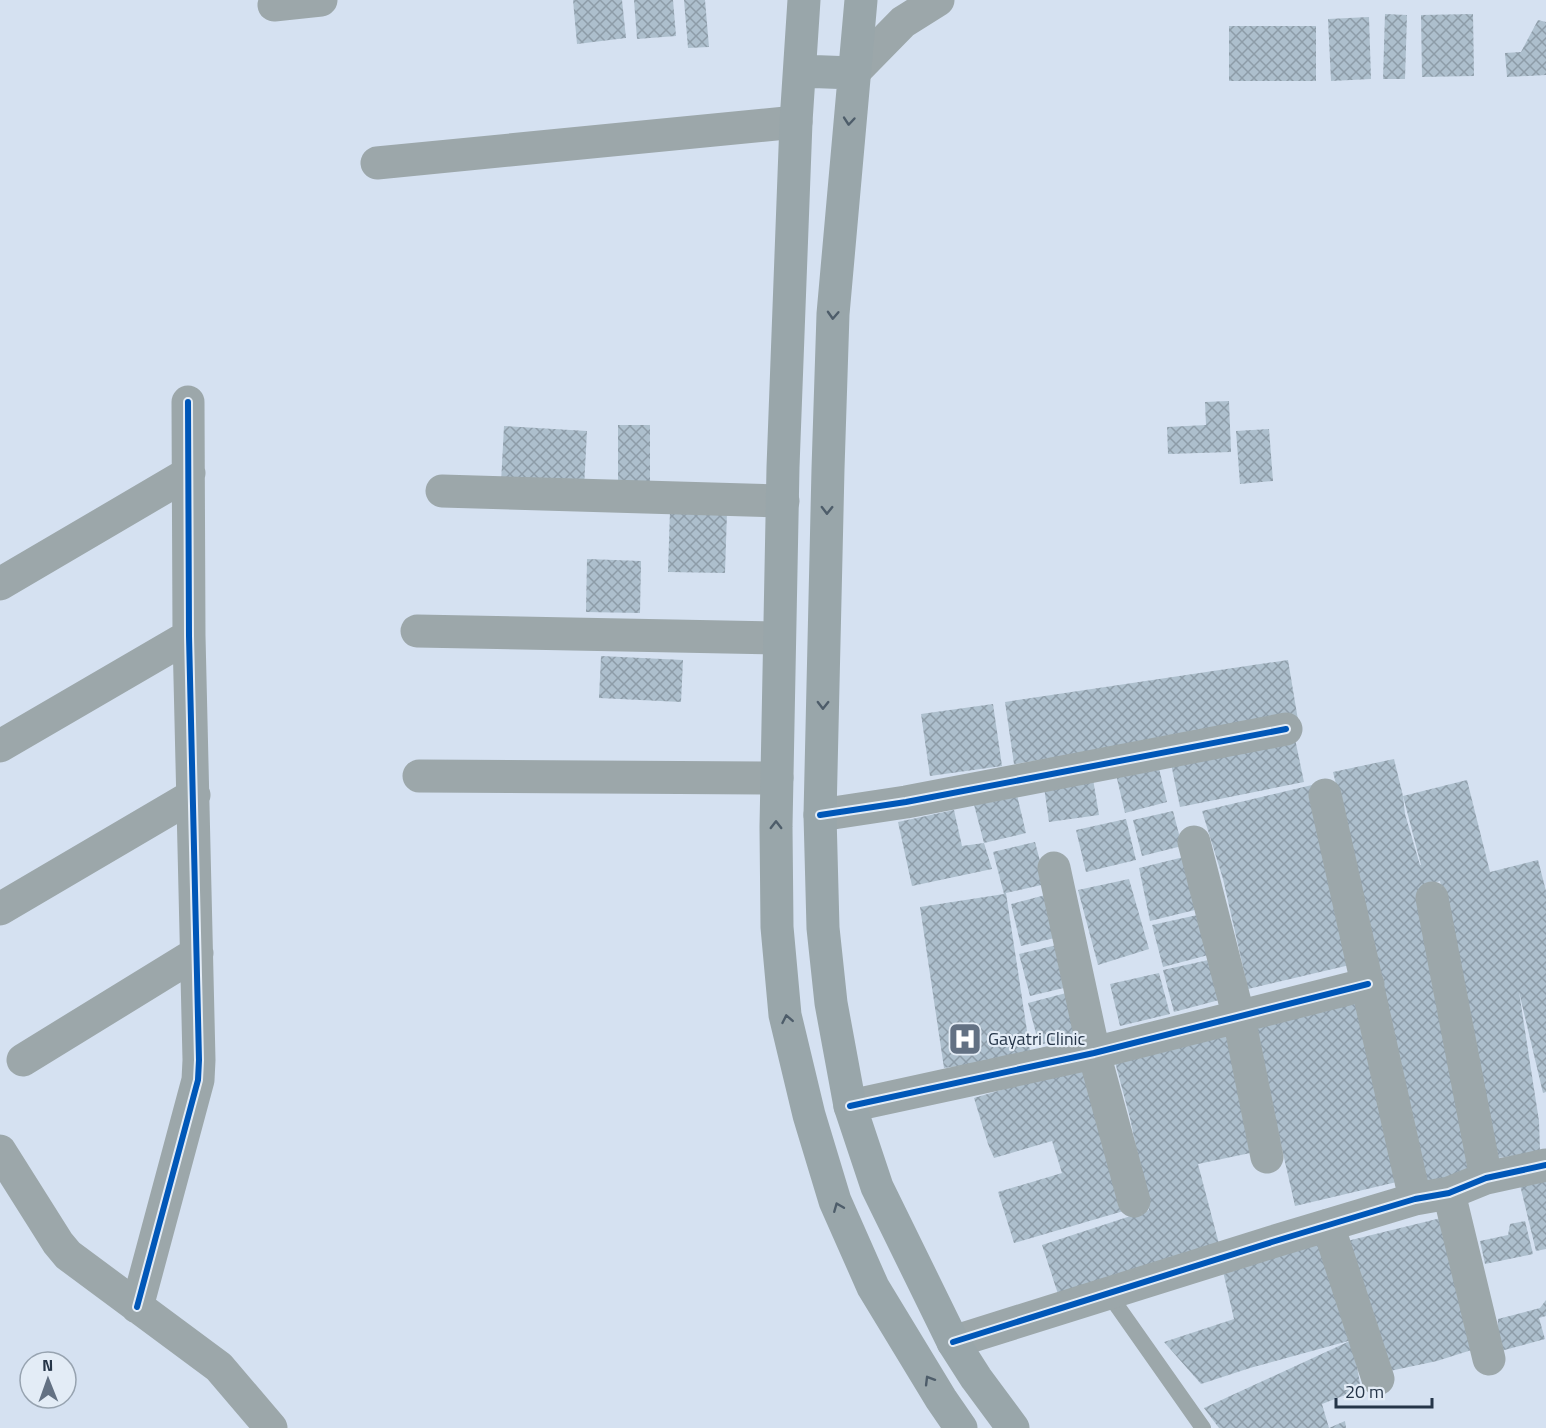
<svg xmlns="http://www.w3.org/2000/svg" width="1546" height="1428" font-family="'Titillium Web',sans-serif">
	<style>
		.building { fill: url(#building-cross-hatch); fill-rule: evenodd }
		.lines { fill: none; stroke-linecap: round; stroke-linejoin: round }
		.service { stroke: #9ca7aa; stroke-width: 16 }
		.minor { stroke: #9ca7aa; stroke-width: 33 }
		.tertiary { stroke: #9ca7aa; stroke-width: 33 }
		.secondary { stroke: #99a6aa; stroke-width: 33 }
		.cycleway-casing { stroke: #e3ecf6; stroke-width: 10 }
		.cycleway { stroke: #0057b8; stroke-width: 6 }
		.oneway { stroke: #4e5d6a }
		.labels { text-anchor: middle; stroke-width: 4.5; stroke-linejoin: round; paint-order: stroke }
		.poi-label { font-size: 18px; fill: #253548; stroke: #e3ecf6; text-anchor: start }
	</style>
	<defs>
		<pattern id="building-cross-hatch" width="8" height="8" patternUnits="userSpaceOnUse" patternTransform="scale(1.5)"><rect width="8" height="8" fill="#adbfcd"/><path d="M0 0l8 8M0 8l8-8" fill="none" stroke="#8d9ca8"/></pattern>
	</defs>
	<rect width="100%" height="100%" fill="#d5e1f1"/>
	<!-- building -->
	<path class="building" d="M 573,0 L 622,0 L 626,38 L 577,44 Z
		M 634,0 L 673,0 L 676,36 L 637,39 Z
		M 684,0 L 705,0 L 709,47 L 688,48 Z
		M 1385,14 L 1407,15 L 1405,79 L 1383,79 Z
		M 1473,14 L 1474,76 L 1422,77 L 1421,15 Z
		M 1369,17 L 1371,79 L 1331,81 L 1328,19 Z
		M 1538,20 L 1546,22 L 1546,75 L 1507,77 L 1505,53 L 1521,52 Z
		M 1229,26 L 1316,26 L 1316,81 L 1229,81 Z
		M 1229,401 L 1231,452 L 1168,454 L 1167,427 L 1206,425 L 1205,402 Z
		M 618,425 L 650,425 L 650,486 L 618,487 Z
		M 504,426 L 587,431 L 584,487 L 501,483 Z
		M 1269,429 L 1273,481 L 1240,484 L 1236,431 Z
		M 670,510 L 727,512 L 725,573 L 668,572 Z
		M 587,559 L 641,561 L 640,613 L 586,612 Z
		M 601,656 L 683,660 L 681,702 L 599,698 Z
		M 1288,660 L 1298,720 L 1014,764 L 1005,702 Z
		M 993,704 L 1002,766 L 930,776 L 921,714 Z
		M 1294,734 L 1304,782 L 1180,807 L 1170,759 Z
		M 1394,759 L 1403,796 L 1467,780 L 1490,872 L 1538,860 L 1546,891 L 1546,1092 L 1543,1093 L 1519,992 L 1539,1121 L 1540,1152 L 1498,1158 L 1440,881 L 1426,886 L 1475,1174 L 1421,1185 L 1347,828 L 1333,772 ZM 1403,796 L 1421,865 L 1420,865 L 1405,814 Z
		M 1157,760 L 1167,802 L 1125,813 L 1115,770 Z
		M 1092,773 L 1099,815 L 1049,822 L 1043,780 Z
		M 1312,785 L 1354,964 L 1248,989 L 1223,879 L 1202,811 Z
		M 1016,791 L 1026,833 L 984,843 L 992,869 L 912,886 L 898,822 L 954,810 L 962,846 L 984,843 L 973,801 Z
		M 1173,811 L 1182,846 L 1142,856 L 1133,820 Z
		M 1126,819 L 1136,860 L 1086,872 L 1076,830 Z
		M 1035,842 L 1046,884 L 1006,893 L 1031,1057 L 944,1068 L 920,907 L 1004,894 L 993,852 Z
		M 1188,856 L 1199,909 L 1150,921 L 1139,868 Z
		M 1129,879 L 1149,949 L 1098,965 L 1078,890 Z
		M 1053,893 L 1063,936 L 1021,946 L 1011,904 Z
		M 1202,914 L 1212,954 L 1163,967 L 1152,925 Z
		M 1061,944 L 1072,986 L 1030,996 L 1019,954 Z
		M 1213,959 L 1223,999 L 1174,1012 L 1163,970 Z
		M 1159,973 L 1170,1014 L 1120,1026 L 1110,984 Z
		M 1070,992 L 1081,1034 L 1039,1045 L 1028,1003 Z
		M 1359,1002 L 1401,1181 L 1295,1206 L 1270,1096 L 1249,1028 Z
		M 1229,1030 L 1255,1152 L 1198,1164 L 1219,1244 L 1058,1294 L 1042,1245 L 1149,1210 L 1130,1118 L 1115,1062 Z
		M 1086,1065 L 1127,1210 L 1014,1243 L 998,1192 L 1062,1173 L 1052,1141 L 994,1158 L 988,1144 L 974,1098 Z
		M 1546,1179 L 1546,1249 L 1536,1251 L 1520,1185 Z
		M 1445,1217 L 1481,1347 L 1437,1361 L 1385,1372 L 1343,1242 Z
		M 1525,1221 L 1533,1254 L 1485,1264 L 1480,1241 L 1508,1235 L 1510,1224 Z
		M 1321,1238 L 1352,1340 L 1361,1389 L 1322,1404 L 1329,1428 L 1345,1421 L 1346,1428 L 1219,1428 L 1204,1408 L 1352,1340 L 1250,1368 L 1201,1384 L 1164,1342 L 1234,1319 L 1222,1267 Z
		M 1546,1300 L 1546,1316 L 1539,1318 L 1545,1339 L 1497,1352 L 1498,1319 L 1540,1308 Z"/>
	<g class="lines">
		<!-- service -->
		<path class="service" d="M 1108,1293 L 1203,1428"/>
		<!-- minor -->
		<path class="minor" d="M 274,5 L 321,0
			M 377,163 L 796,122
			M 442,491 L 783,501
			M 0,584 L 189,473
			M 417,631 L 779,638
			M 0,746 L 189,636
			M 419,776 L 777,778
			M 1325,795 L 1415,1199
			M 820,815 L 906,802 L 1286,729
			M 1194,842 L 1239,1018 L 1267,1157
			M 1054,868 L 1094,1053 L 1134,1201
			M 1432,898 L 1486,1178
			M 0,909 L 194,795
			M 23,1060 L 197,953
			M 850,1106 L 1094,1053 L 1368,984
			M 0,1151 L 58,1243 L 68,1255 L 219,1367 L 271,1428
			M 1449,1193 L 1489,1359
			M 1328,1225 L 1378,1379
			M 137,1307 L 198,1080 L 199,1060 L 189,636 L 188,402
			M 953,1342 L 1272,1242 L 1415,1199 L 1449,1193 L 1486,1178 L 1546,1165"/>
		<!-- tertiary -->
		<path class="tertiary" d="M 853,73 L 903,22 L 938,0"/>
		<!-- secondary -->
		<path class="secondary" d="M 804,0 L 796,122 L 783,467 L 776,827 L 777,927 L 785,1015 L 809,1115 L 835,1201 L 873,1287 L 941,1399 L 961,1428
			M 861,0 L 833,314 L 828,469 L 820,815 L 823,928 L 831,1003 L 850,1106 L 877,1187 L 953,1342 L 976,1378 L 1013,1428
			M 800,71 L 853,73"/>
		<defs>
			<path id="cycleway" d="M 820,815 L 906,802 L 1286,729
				M 850,1106 L 1094,1053 L 1368,984
				M 137,1307 L 198,1080 L 199,1060 L 189,636 L 188,402
				M 953,1342 L 1272,1242 L 1415,1199 L 1449,1193 L 1486,1178 L 1546,1165"/>
		</defs>
		<!-- cycleway casing -->
		<use href="#cycleway" class="cycleway-casing"/>
		<!-- cycleway -->
		<use href="#cycleway" class="cycleway"/>
	</g>
	<!-- one-way arrows -->
	<defs><path id="oneway-chevron" d="M-2-3.5L2.5 0L-2 3.5" fill="none" stroke-width="1.6" stroke-linecap="round" stroke-linejoin="round" transform="scale(1.5)"/></defs>
	<g class="oneway">
		<use href="#oneway-chevron" transform="translate(849 121) rotate(95)"/>
		<use href="#oneway-chevron" transform="translate(833 315) rotate(93)"/>
		<use href="#oneway-chevron" transform="translate(827 510) rotate(91)"/>
		<use href="#oneway-chevron" transform="translate(823 705) rotate(91)"/>
		<use href="#oneway-chevron" transform="translate(776 825) rotate(-90)"/>
		<use href="#oneway-chevron" transform="translate(787 1019) rotate(-101)"/>
		<use href="#oneway-chevron" transform="translate(838 1207) rotate(-112)"/>
		<use href="#oneway-chevron" transform="translate(929 1380) rotate(-121)"/>
	</g>
	<!-- icons -->
	<defs>
		<symbol id="hospital-square" viewBox="-11 -11 22 22"><rect x="-9" y="-9" width="18" height="18" rx="4" fill="#637183" stroke="#e3ecf6"/><path d="M-5-5h3v3.5h4V-5h3V5h-3V1.5h-4V5h-3Z" fill="#fff"/></symbol>
	</defs>
	<g fill-rule="evenodd">
		<use href="#hospital-square" x="946" y="1020" width="38" height="38"/>
	</g>
	<g class="labels">
		<!-- poi labels -->
		<g class="poi-label">
			<text x="988" y="1045">Gayatri Clinic</text>
		</g>
	</g>
	<!-- north arrow -->
	<g transform="translate(48 1380) rotate(359)"><circle r="28" fill="#e3ecf6" stroke="#97a3b0" stroke-width="1.5"/>
	<path d="M0-4.5L10 22L0 15L-10 22Z" fill="#637183"/>
	<text y="-9" font-size="16" font-weight="bold" text-anchor="middle" fill="#253548">N</text>
	</g>
	<!-- scale -->
	<path d="M1336 1398v9h96v-9" fill="none" stroke="#253548" stroke-width="3"/>
	<text x="1345" y="1398" font-size="18" fill="#253548" stroke="#e3ecf6" stroke-width="4.5" paint-order="stroke">20 m</text>
</svg>
